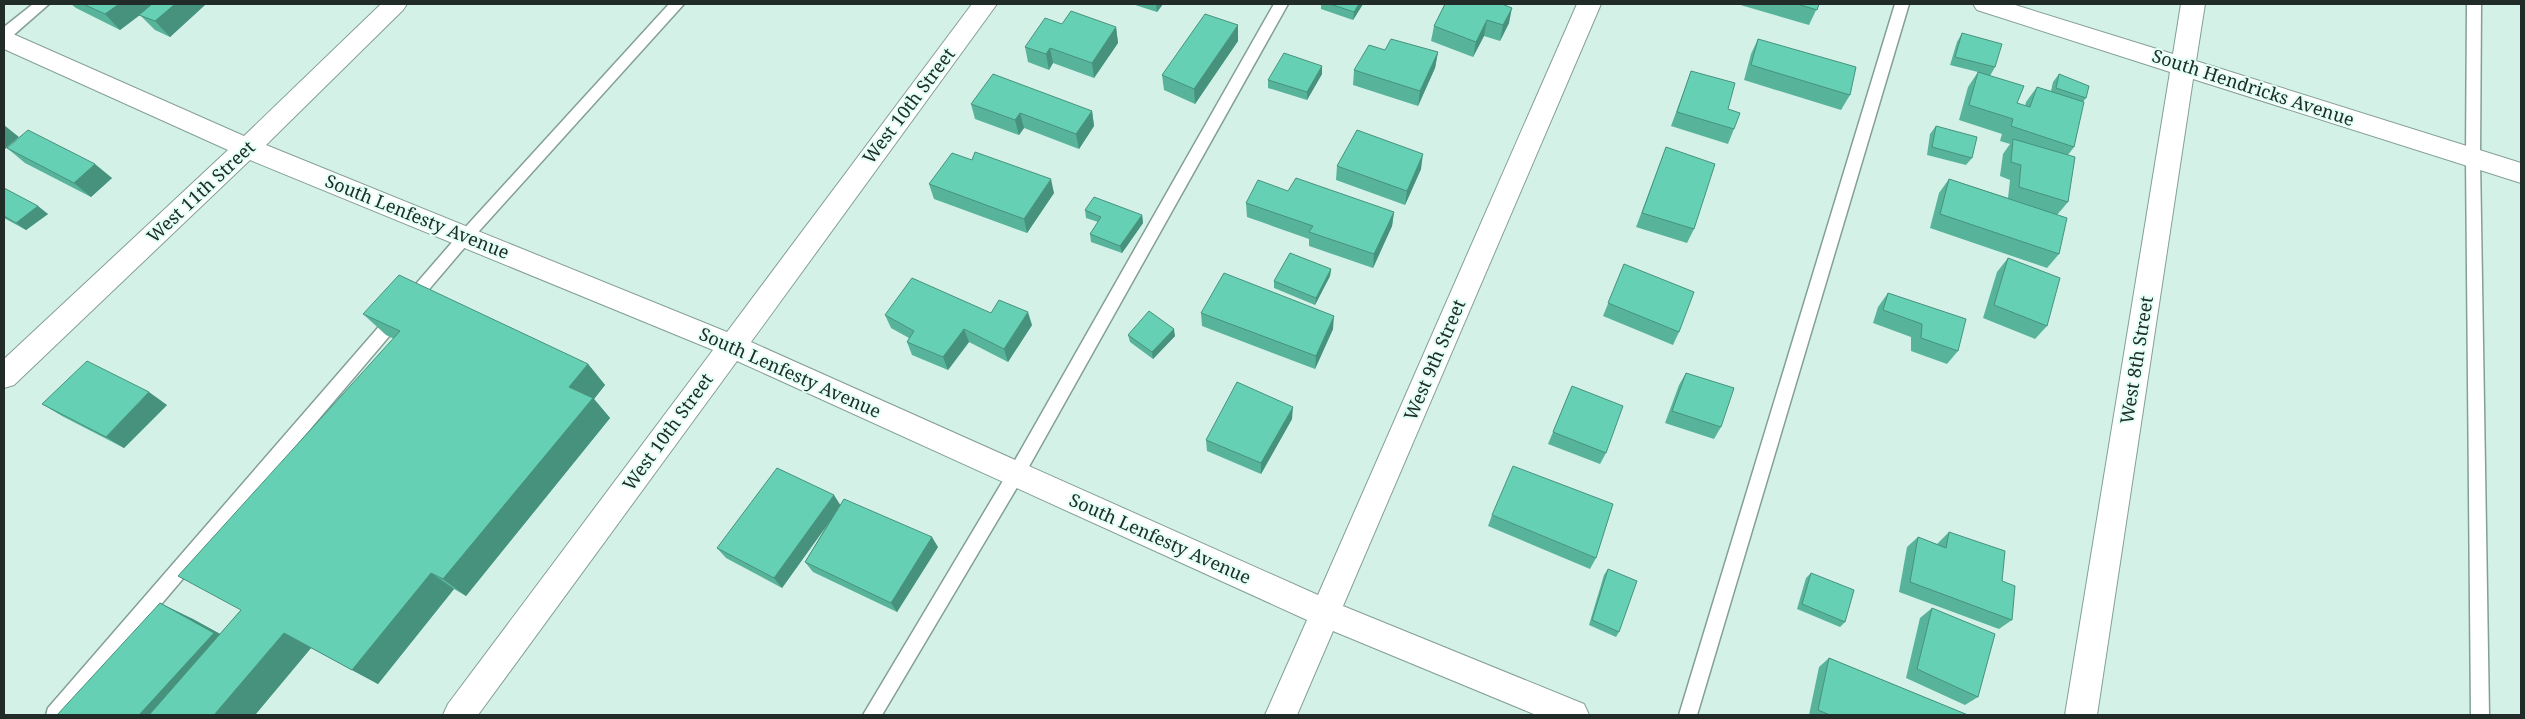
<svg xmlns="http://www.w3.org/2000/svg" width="2525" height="719" font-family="'Noto Serif',serif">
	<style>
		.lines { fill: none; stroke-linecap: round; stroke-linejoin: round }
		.service-casing { stroke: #849f96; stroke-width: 3 }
		.minor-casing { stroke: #849f96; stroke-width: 2 }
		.service { fill: #fff; fill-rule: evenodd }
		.minor { fill: #fff; fill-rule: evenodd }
		.wall { fill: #57b39a }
		.shaded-wall { fill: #47927d }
		.building { fill: #65d0b3; stroke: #47927d }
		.labels { text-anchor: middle; stroke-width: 4; stroke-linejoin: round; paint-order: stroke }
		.street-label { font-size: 18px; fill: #212c29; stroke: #e1fff5 }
	</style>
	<rect width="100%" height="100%" fill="#d4f1e8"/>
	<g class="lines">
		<defs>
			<path id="service" d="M 33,4 L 49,4 L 9,39 L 4,40 L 4,27 Z
				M 669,4 L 684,4 L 471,240 L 67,715 L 46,715 L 48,708 L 461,232 Z
				M 1274,4 L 1288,4 L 1022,479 L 882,715 L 863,715 L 1010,469 Z
				M 1895,4 L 1909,4 L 1697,715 L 1679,715 Z
				M 2467,4 L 2481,4 L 2480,158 L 2489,715 L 2471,715 L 2466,158 Z"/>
			<path id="minor" d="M 381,4 L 407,4 L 403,10 L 266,145 L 727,332 L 972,4 L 997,4 L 751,342 L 1318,595 L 1577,4 L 1601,4 L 1343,606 L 1584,704 L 1589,715 L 1536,715 L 1333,631 L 1297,715 L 1265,715 L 1307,620 L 737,361 L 478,715 L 443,715 L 448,704 L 713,350 L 250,160 L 14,385 L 4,388 L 4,359 L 228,150 L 4,49 L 4,30 L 244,136 Z
				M 1973,4 L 2012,4 L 2173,54 L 2181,4 L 2205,4 L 2196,61 L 2521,163 L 2521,183 L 2193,79 L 2097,715 L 2065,715 L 2170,72 L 1977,10 Z"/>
		</defs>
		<!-- service casing -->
		<use href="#service" class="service-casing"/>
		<!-- minor casing -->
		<use href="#minor" class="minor-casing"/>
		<!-- service -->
		<use href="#service" class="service"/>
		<!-- minor -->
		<use href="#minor" class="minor"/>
	</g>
	<!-- wall -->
	<path class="wall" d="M 71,4 L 206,4 L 170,37 L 155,30 L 140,15 L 120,30 L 76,8 Z
		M 1132,4 L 1163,4 L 1157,12 Z
		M 1321,4 L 1363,4 L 1353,20 L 1321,9 Z
		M 1445,4 L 1509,23 L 1500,41 L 1484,36 L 1473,57 L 1431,41 L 1434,26 Z
		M 1737,4 L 1819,4 L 1809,25 Z
		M 1062,24 L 1116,27 L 1118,43 L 1094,78 L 1053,63 L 1049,70 L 1028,62 L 1025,47 Z
		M 1962,33 L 1995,67 L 1990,76 L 2017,103 L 2025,106 L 2026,102 L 2037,87 L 2051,91 L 2053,82 L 2059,74 L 2086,98 L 2083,102 L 2074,147 L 2068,155 L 2068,202 L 2057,215 L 2059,254 L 2047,268 L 1930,228 L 1939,193 L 1949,179 L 2008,198 L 2010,180 L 2000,176 L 2003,154 L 2010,144 L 2000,141 L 2002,134 L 1959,120 L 1968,87 L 1978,72 L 1950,65 L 1957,42 Z
		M 1758,39 L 1850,95 L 1841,110 L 1744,80 L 1751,54 Z
		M 1238,41 L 1195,104 L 1164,90 L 1162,75 Z
		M 1385,50 L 1438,52 L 1435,68 L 1418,106 L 1353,85 L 1354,70 Z
		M 1322,66 L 1322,74 L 1307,100 L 1268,88 L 1268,80 Z
		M 1691,71 L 1734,129 L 1728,144 L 1671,126 Z
		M 971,104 L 1092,111 L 1094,126 L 1079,149 L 1024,128 L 1019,135 L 975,119 Z
		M 1936,126 L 1972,158 L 1966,165 L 1927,155 L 1930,134 Z
		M 1666,147 L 1694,229 L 1687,243 L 1636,227 Z
		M 7,148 L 112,178 L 91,197 L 25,163 Z
		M 1337,166 L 1421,169 L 1405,205 L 1336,180 Z
		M 929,184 L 1054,193 L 1027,233 L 934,199 Z
		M 4,188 L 48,214 L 26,230 L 4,218 Z
		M 1288,191 L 1394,212 L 1392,226 L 1373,268 L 1309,246 L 1309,239 L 1247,217 L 1246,203 Z
		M 1085,210 L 1142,215 L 1143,223 L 1122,253 L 1091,242 L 1090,234 L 1098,222 L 1086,218 Z
		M 2008,258 L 2047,326 L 2035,339 L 1983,318 L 1997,272 Z
		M 1624,264 L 1679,332 L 1673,345 L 1603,316 Z
		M 1331,269 L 1330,276 L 1315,305 L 1274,288 L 1274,281 Z
		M 1888,293 L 1958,351 L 1947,364 L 1911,351 L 1911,337 L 1873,323 L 1878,307 Z
		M 991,313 L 1032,325 L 1008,362 L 969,342 L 948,370 L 912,355 L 907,342 L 909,338 L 891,328 L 885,315 Z
		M 1201,313 L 1333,329 L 1315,369 L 1202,326 Z
		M 363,314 L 588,364 L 605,385 L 594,399 L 610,418 L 466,596 L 454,589 L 378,684 L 311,648 L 255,715 L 57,715 L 191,618 L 220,634 L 241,610 L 394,339 L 386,335 Z
		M 1128,335 L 1175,336 L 1153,359 L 1130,342 Z
		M 1686,373 L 1721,427 L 1714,439 L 1665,423 L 1679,385 Z
		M 1572,386 L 1606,453 L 1600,464 L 1548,444 Z
		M 42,404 L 167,405 L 124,448 L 62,416 Z
		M 1292,419 L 1261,474 L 1207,451 L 1206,440 Z
		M 840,505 L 938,547 L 897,612 L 813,572 L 805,562 L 830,520 L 782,588 L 726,558 L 717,548 Z
		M 1492,515 L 1596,558 L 1590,569 L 1488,526 Z
		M 1949,532 L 2002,581 L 2012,620 L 1999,629 L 1899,592 L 1907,547 L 1918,537 L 1937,544 Z
		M 1608,569 L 1619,632 L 1616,637 L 1589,625 L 1604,575 Z
		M 1811,573 L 1845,622 L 1840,627 L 1797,609 L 1806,578 Z
		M 1932,608 L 1978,697 L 1965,705 L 1906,678 L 1920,618 Z
		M 1829,658 L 1968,715 L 1809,715 L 1819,667 Z"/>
	<!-- shaded-wall -->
	<path class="shaded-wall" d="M 119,4 L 154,4 L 120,30 L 105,14 Z
		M 175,4 L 206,4 L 170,37 L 155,21 Z
		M 1156,4 L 1163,4 L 1157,12 Z
		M 1359,4 L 1363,4 L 1353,20 L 1354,12 Z
		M 1512,8 L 1509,23 L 1500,41 L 1503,25 Z
		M 1487,20 L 1484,36 L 1473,57 L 1476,42 Z
		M 1238,25 L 1238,41 L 1195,104 L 1194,89 Z
		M 1116,27 L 1118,43 L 1094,78 L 1092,63 Z
		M 1050,48 L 1053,63 L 1049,70 L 1046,54 Z
		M 1438,52 L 1435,68 L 1418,106 L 1420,91 Z
		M 1322,66 L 1322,74 L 1307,100 L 1307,92 Z
		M 1092,111 L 1094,126 L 1079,149 L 1076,134 Z
		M 1020,113 L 1024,128 L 1019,135 L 1015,120 Z
		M 4,125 L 19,137 L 4,150 Z
		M 1423,154 L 1421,169 L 1405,205 L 1407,191 Z
		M 95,164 L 112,178 L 91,197 L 74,183 Z
		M 1051,179 L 1054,193 L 1027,233 L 1024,219 Z
		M 38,206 L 48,214 L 26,230 L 16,223 Z
		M 1394,212 L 1392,226 L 1373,268 L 1374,254 Z
		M 1142,215 L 1143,223 L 1122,253 L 1120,246 Z
		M 1331,269 L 1330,276 L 1315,305 L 1316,298 Z
		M 1028,312 L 1032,325 L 1008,362 L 1004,349 Z
		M 1334,316 L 1333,329 L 1315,369 L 1316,356 Z
		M 964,329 L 969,342 L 948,370 L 943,357 Z
		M 1174,329 L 1175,336 L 1153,359 L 1152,352 Z
		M 588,364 L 605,385 L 594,399 L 610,418 L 466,596 L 443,579 L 569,387 Z
		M 149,392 L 167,405 L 124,448 L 106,437 Z
		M 1293,407 L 1292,419 L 1261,474 L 1261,463 Z
		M 834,495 L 841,506 L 782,588 L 774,578 Z
		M 932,537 L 938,547 L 897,612 L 891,603 Z
		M 431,573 L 454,589 L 378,684 L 352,670 Z
		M 160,603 L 191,618 L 244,647 L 183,715 L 139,715 Z
		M 284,633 L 311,648 L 255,715 L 214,715 Z"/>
	<!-- building -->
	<path class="building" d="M 83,4 L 119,4 L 105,14 Z
		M 152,4 L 175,4 L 155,21 L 139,15 Z
		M 1330,4 L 1359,4 L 1354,12 Z
		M 1445,4 L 1502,4 L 1512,8 L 1503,25 L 1487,20 L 1476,42 L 1434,26 Z
		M 1797,4 L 1819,4 L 1817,10 Z
		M 1071,11 L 1116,27 L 1092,63 L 1050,48 L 1046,54 L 1025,47 L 1045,18 L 1062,24 Z
		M 1205,14 L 1238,25 L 1194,89 L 1162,75 Z
		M 1962,33 L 2002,44 L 1995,67 L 1955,57 Z
		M 1391,39 L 1438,52 L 1420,91 L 1354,70 L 1369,45 L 1385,50 Z
		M 1758,39 L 1856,67 L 1850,95 L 1751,65 Z
		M 1284,53 L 1322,66 L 1307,92 L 1268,80 Z
		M 1691,71 L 1735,83 L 1728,109 L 1740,113 L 1734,129 L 1677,112 Z
		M 1978,72 L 2024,86 L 2017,103 L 2030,107 L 2037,87 L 2084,102 L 2074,147 L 2011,126 L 2013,119 L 1969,105 Z
		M 993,74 L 1092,111 L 1076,134 L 1020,113 L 1015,120 L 971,104 Z
		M 2059,74 L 2089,86 L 2086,98 L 2056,88 Z
		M 1936,126 L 1977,137 L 1972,158 L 1932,147 Z
		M 28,130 L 95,164 L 74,183 L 7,148 Z
		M 1357,130 L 1423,154 L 1407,191 L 1337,166 Z
		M 2013,139 L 2075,157 L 2068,202 L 2019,187 L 2021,165 L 2011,162 Z
		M 1666,147 L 1715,164 L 1694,229 L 1642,213 Z
		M 975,152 L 1051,179 L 1024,219 L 929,184 L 952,153 L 972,160 Z
		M 1296,178 L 1394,212 L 1374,254 L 1309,232 L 1313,226 L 1246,203 L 1258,180 L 1288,191 Z
		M 1949,179 L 2067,218 L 2059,254 L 1940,214 Z
		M 4,188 L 38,206 L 16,223 L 4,216 Z
		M 1094,197 L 1142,215 L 1120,246 L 1090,234 L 1101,217 L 1085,210 Z
		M 1290,253 L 1331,269 L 1316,298 L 1274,281 Z
		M 2008,258 L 2060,278 L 2047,326 L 1994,305 Z
		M 1624,264 L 1694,292 L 1679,332 L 1608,303 Z
		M 1224,273 L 1334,316 L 1316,356 L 1201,313 Z
		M 399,275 L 588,364 L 569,387 L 593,398 L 443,579 L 431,573 L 352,670 L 284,633 L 214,715 L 149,715 L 241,610 L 178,576 L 400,331 L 363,314 Z
		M 912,278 L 991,313 L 999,300 L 1028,312 L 1004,349 L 964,329 L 943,357 L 907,342 L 914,331 L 885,315 Z
		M 1888,293 L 1966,319 L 1958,351 L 1921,338 L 1922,324 L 1883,310 Z
		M 1149,311 L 1174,329 L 1152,352 L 1128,335 Z
		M 87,361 L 149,392 L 106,437 L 42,404 Z
		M 1686,373 L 1734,388 L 1721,427 L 1672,411 Z
		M 1237,382 L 1293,407 L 1261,463 L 1206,440 Z
		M 1572,386 L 1623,406 L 1606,453 L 1553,432 Z
		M 1513,466 L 1613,504 L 1596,558 L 1492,515 Z
		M 777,468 L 834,495 L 774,578 L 717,548 Z
		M 844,499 L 932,537 L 891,603 L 805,562 Z
		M 1949,532 L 2005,551 L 2002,581 L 2015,586 L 2012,620 L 1910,582 L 1918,537 L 1946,548 Z
		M 1608,569 L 1637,581 L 1619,632 L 1592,620 Z
		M 1811,573 L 1854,590 L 1845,622 L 1802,604 Z
		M 160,603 L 214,633 L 139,715 L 57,715 Z
		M 1932,608 L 1995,634 L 1978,697 L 1917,669 Z
		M 1829,658 L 1968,715 L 1830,715 L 1818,710 Z"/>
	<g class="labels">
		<!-- street labels -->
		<g class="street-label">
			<text transform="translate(2253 88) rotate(18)" y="6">South Hendricks Avenue</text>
			<text transform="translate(909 106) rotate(-53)" y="6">West 10th Street</text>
			<text transform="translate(201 192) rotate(-43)" y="6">West 11th Street</text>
			<text transform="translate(417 217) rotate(22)" y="6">South Lenfesty Avenue</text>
			<text transform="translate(1435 360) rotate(-67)" y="6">West 9th Street</text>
			<text transform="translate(2137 360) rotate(-81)" y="6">West 8th Street</text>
			<text transform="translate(790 373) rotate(24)" y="6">South Lenfesty Avenue</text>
			<text transform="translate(668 432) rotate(-54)" y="6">West 10th Street</text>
			<text transform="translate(1160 539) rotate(24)" y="6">South Lenfesty Avenue</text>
		</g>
	</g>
	<!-- border -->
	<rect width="2525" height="719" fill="none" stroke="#212c29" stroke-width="10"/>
</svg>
